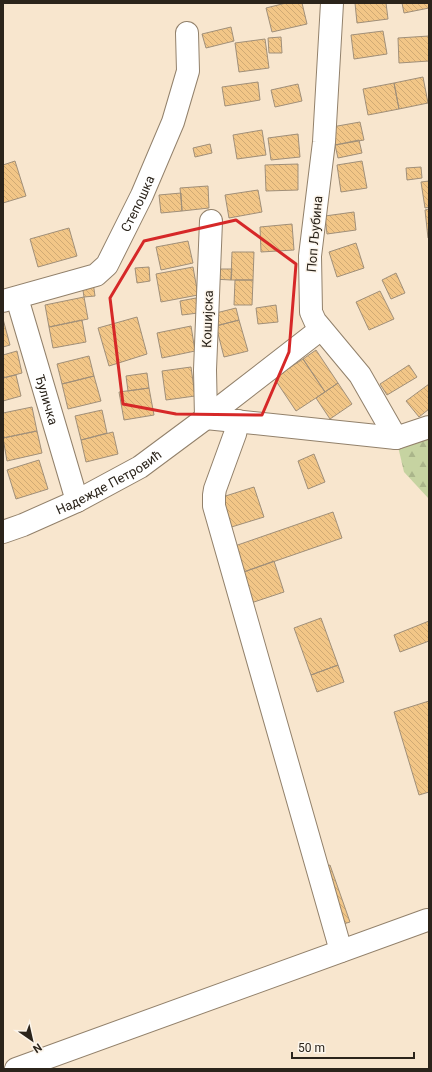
<svg xmlns="http://www.w3.org/2000/svg" width="432" height="1072" font-family="Roboto,sans-serif">
	<style>
		.forest { fill: url(#forest-firs) }
		.building { fill: url(#building-back-hatch); stroke: #a08f79 }
		.lines { fill: none; stroke-linecap: round; stroke-linejoin: round }
		.minor-casing { stroke: #92816b; stroke-width: 24 }
		.minor { stroke: #fff; stroke-width: 22 }
		.marked { fill: none; stroke: #d62828; stroke-width: 3; stroke-linejoin: round }
		.labels { text-anchor: middle; stroke-width: 3; stroke-linejoin: round; paint-order: stroke }
		.street-label { font-size: 13px; fill: #2b241b; stroke: #fcf5eb }
	</style>
	<defs>
		<pattern id="forest-firs" width="22" height="20" patternUnits="userSpaceOnUse"><rect width="22" height="20" fill="#c6d3a1"/><path d="M5 1l3.5 6h-7zM16 11l3.5 6h-7z" fill="#aab58a"/></pattern>
		<pattern id="building-back-hatch" width="6" height="6" patternUnits="userSpaceOnUse"><rect width="6" height="6" fill="#f2c687"/><path d="M-1 5l2 2M0 0l6 6M5-1l2 2" fill="none" stroke="#d0aa74"/></pattern>
	</defs>
	<rect width="100%" height="100%" fill="#f8e6ce"/>
	<!-- forest -->
	<path class="forest" d="M 429,427 L 429,499 L 404,472 L 396,438 Z"/>
	<!-- building -->
	<path class="building" d="M 286,3 L 302,3 L 307,24 L 272,32 L 266,8 Z
		M 355,3 L 386,3 L 388,19 L 357,23 Z
		M 402,3 L 429,3 L 429,8 L 404,13 Z
		M 231,27 L 234,41 L 206,48 L 202,34 Z
		M 383,31 L 387,54 L 354,59 L 351,35 Z
		M 429,36 L 429,61 L 399,63 L 398,38 Z
		M 281,37 L 282,53 L 269,53 L 268,38 Z
		M 265,39 L 269,68 L 239,72 L 235,43 Z
		M 423,77 L 428,103 L 399,109 L 394,83 Z
		M 258,82 L 260,100 L 225,106 L 222,87 Z
		M 394,83 L 399,109 L 368,115 L 363,89 Z
		M 298,84 L 302,101 L 275,107 L 271,90 Z
		M 360,122 L 364,140 L 335,145 L 332,127 Z
		M 262,130 L 266,155 L 237,159 L 233,135 Z
		M 298,134 L 300,157 L 271,160 L 268,138 Z
		M 359,140 L 362,153 L 338,158 L 335,145 Z
		M 210,144 L 212,153 L 195,157 L 193,148 Z
		M 15,161 L 26,196 L 3,203 L 3,165 Z
		M 362,161 L 367,188 L 341,192 L 337,165 Z
		M 298,164 L 298,190 L 266,191 L 265,165 Z
		M 421,167 L 422,178 L 407,180 L 406,168 Z
		M 429,181 L 429,207 L 425,208 L 421,182 Z
		M 208,186 L 209,208 L 182,211 L 180,188 Z
		M 258,190 L 262,212 L 229,218 L 225,195 Z
		M 181,193 L 182,211 L 161,213 L 159,195 Z
		M 429,209 L 429,238 L 428,238 L 425,210 Z
		M 354,212 L 356,230 L 327,234 L 325,216 Z
		M 292,224 L 294,250 L 261,252 L 260,227 Z
		M 69,228 L 77,256 L 38,267 L 30,239 Z
		M 188,241 L 193,263 L 161,270 L 156,247 Z
		M 356,243 L 364,268 L 337,277 L 329,252 Z
		M 232,252 L 254,252 L 253,280 L 231,280 Z
		M 149,267 L 150,281 L 137,283 L 135,268 Z
		M 193,267 L 198,295 L 161,302 L 156,274 Z
		M 214,269 L 232,269 L 231,280 L 213,279 Z
		M 396,273 L 405,293 L 391,299 L 382,280 Z
		M 235,280 L 253,280 L 252,305 L 234,305 Z
		M 93,282 L 95,296 L 84,297 L 82,284 Z
		M 380,291 L 394,319 L 369,330 L 356,302 Z
		M 84,297 L 88,319 L 49,327 L 45,305 Z
		M 196,298 L 198,313 L 182,315 L 180,301 Z
		M 276,305 L 278,322 L 258,324 L 256,308 Z
		M 236,308 L 239,320 L 216,326 L 212,314 Z
		M 137,317 L 147,354 L 109,366 L 98,328 Z
		M 3,319 L 10,345 L 3,347 Z
		M 82,320 L 86,342 L 53,348 L 49,327 Z
		M 239,320 L 248,351 L 224,357 L 216,326 Z
		M 191,326 L 195,351 L 162,358 L 157,333 Z
		M 316,350 L 338,383 L 325,392 L 303,359 Z
		M 17,351 L 22,373 L 3,378 L 3,355 Z
		M 89,356 L 94,376 L 62,384 L 57,364 Z
		M 303,359 L 325,392 L 296,411 L 274,378 Z
		M 409,365 L 417,377 L 387,395 L 380,384 Z
		M 191,367 L 195,396 L 166,400 L 162,371 Z
		M 147,373 L 149,388 L 128,391 L 126,376 Z
		M 16,375 L 21,396 L 3,401 L 3,378 Z
		M 94,376 L 101,401 L 68,409 L 62,384 Z
		M 338,383 L 352,404 L 330,419 L 316,398 Z
		M 429,384 L 429,409 L 419,417 L 406,401 Z
		M 149,388 L 154,415 L 124,420 L 119,392 Z
		M 32,407 L 37,431 L 3,438 L 3,413 Z
		M 102,410 L 107,433 L 81,440 L 75,416 Z
		M 37,431 L 42,453 L 7,461 L 3,438 Z
		M 113,432 L 118,454 L 86,462 L 81,440 Z
		M 314,454 L 325,482 L 308,489 L 298,461 Z
		M 39,460 L 48,489 L 16,499 L 7,470 Z
		M 254,487 L 264,517 L 225,529 L 216,499 Z
		M 333,512 L 342,538 L 238,574 L 229,548 Z
		M 274,561 L 284,592 L 248,604 L 238,574 Z
		M 321,618 L 338,665 L 311,675 L 294,628 Z
		M 429,621 L 429,641 L 400,652 L 394,635 Z
		M 338,665 L 344,682 L 317,692 L 311,675 Z
		M 429,701 L 429,792 L 419,795 L 394,712 Z
		M 330,865 L 350,922 L 340,925 L 320,868 Z"/>
	<g class="lines">
		<defs>
			<g id="minor">
				<path d="M 332,3 L 324,142 L 310,256 L 311,312 L 315,321 L 360,375 L 396,438"/>
				<path d="M 211,221 L 205,370 L 206,418 L 396,438 L 429,427"/>
				<path id="s1" d="M 17,298 L 77,501"/>
				<path id="s2" d="M 3,301 L 96,275 L 107,265 L 142,195 L 173,122 L 188,71 L 187,33"/>
				<path d="M 238,421 L 235,434 L 215,489 L 214,495 L 214,506 L 341,951"/>
				<path id="s3" d="M 3,532 L 23,525 L 77,501 L 140,467 L 206,418 L 321,329"/>
				<path d="M 16,1069 L 427,920"/>
			</g>
		</defs>
		<!-- minor casing -->
		<use href="#minor" class="minor-casing"/>
		<!-- minor -->
		<use href="#minor" class="minor"/>
	</g>
	<!-- marked area -->
	<path class="marked" d="M 236,220 L 296,264 L 289,352 L 262,415 L 176,414 L 123,404 L 110,298 L 144,241 Z"/>
	<g class="labels">
		<!-- street labels -->
		<g class="street-label">
			<text dy="5" stroke="none"><textPath href="#s2" startOffset="180">Степошка</textPath></text>
			<text transform="translate(314 234) rotate(-85)" y="5">Поп Љубина</text>
			<text transform="translate(207 319) rotate(-88)" y="5">Кошијска</text>
			<text dy="5" stroke="none"><textPath href="#s1" startOffset="106">Ђуличка</textPath></text>
			<text dy="5" stroke="none"><textPath href="#s3" startOffset="117">Надежде Петровић</textPath></text>
		</g>
	</g>
	<!-- border -->
	<rect width="432" height="1072" fill="none" stroke="#2b241b" stroke-width="8"/>
	<!-- north arrow -->
	<g transform="translate(32 1040) rotate(146)" stroke="#fcf5eb" stroke-width="3" paint-order="stroke">
	<path d="M0-3L7 15L0 10L-7 15Z" fill="#2b241b"/>
	<text y="-6" font-size="11" font-weight="bold" text-anchor="middle" fill="#2b241b">N</text>
	</g>
	<!-- scale -->
	<path d="M292 1052v6h122v-6" fill="none" stroke="#2b241b" stroke-width="2"/>
	<text x="298" y="1052" font-size="12" fill="#2b241b" stroke="#fcf5eb" stroke-width="3" paint-order="stroke">50 m</text>
</svg>
